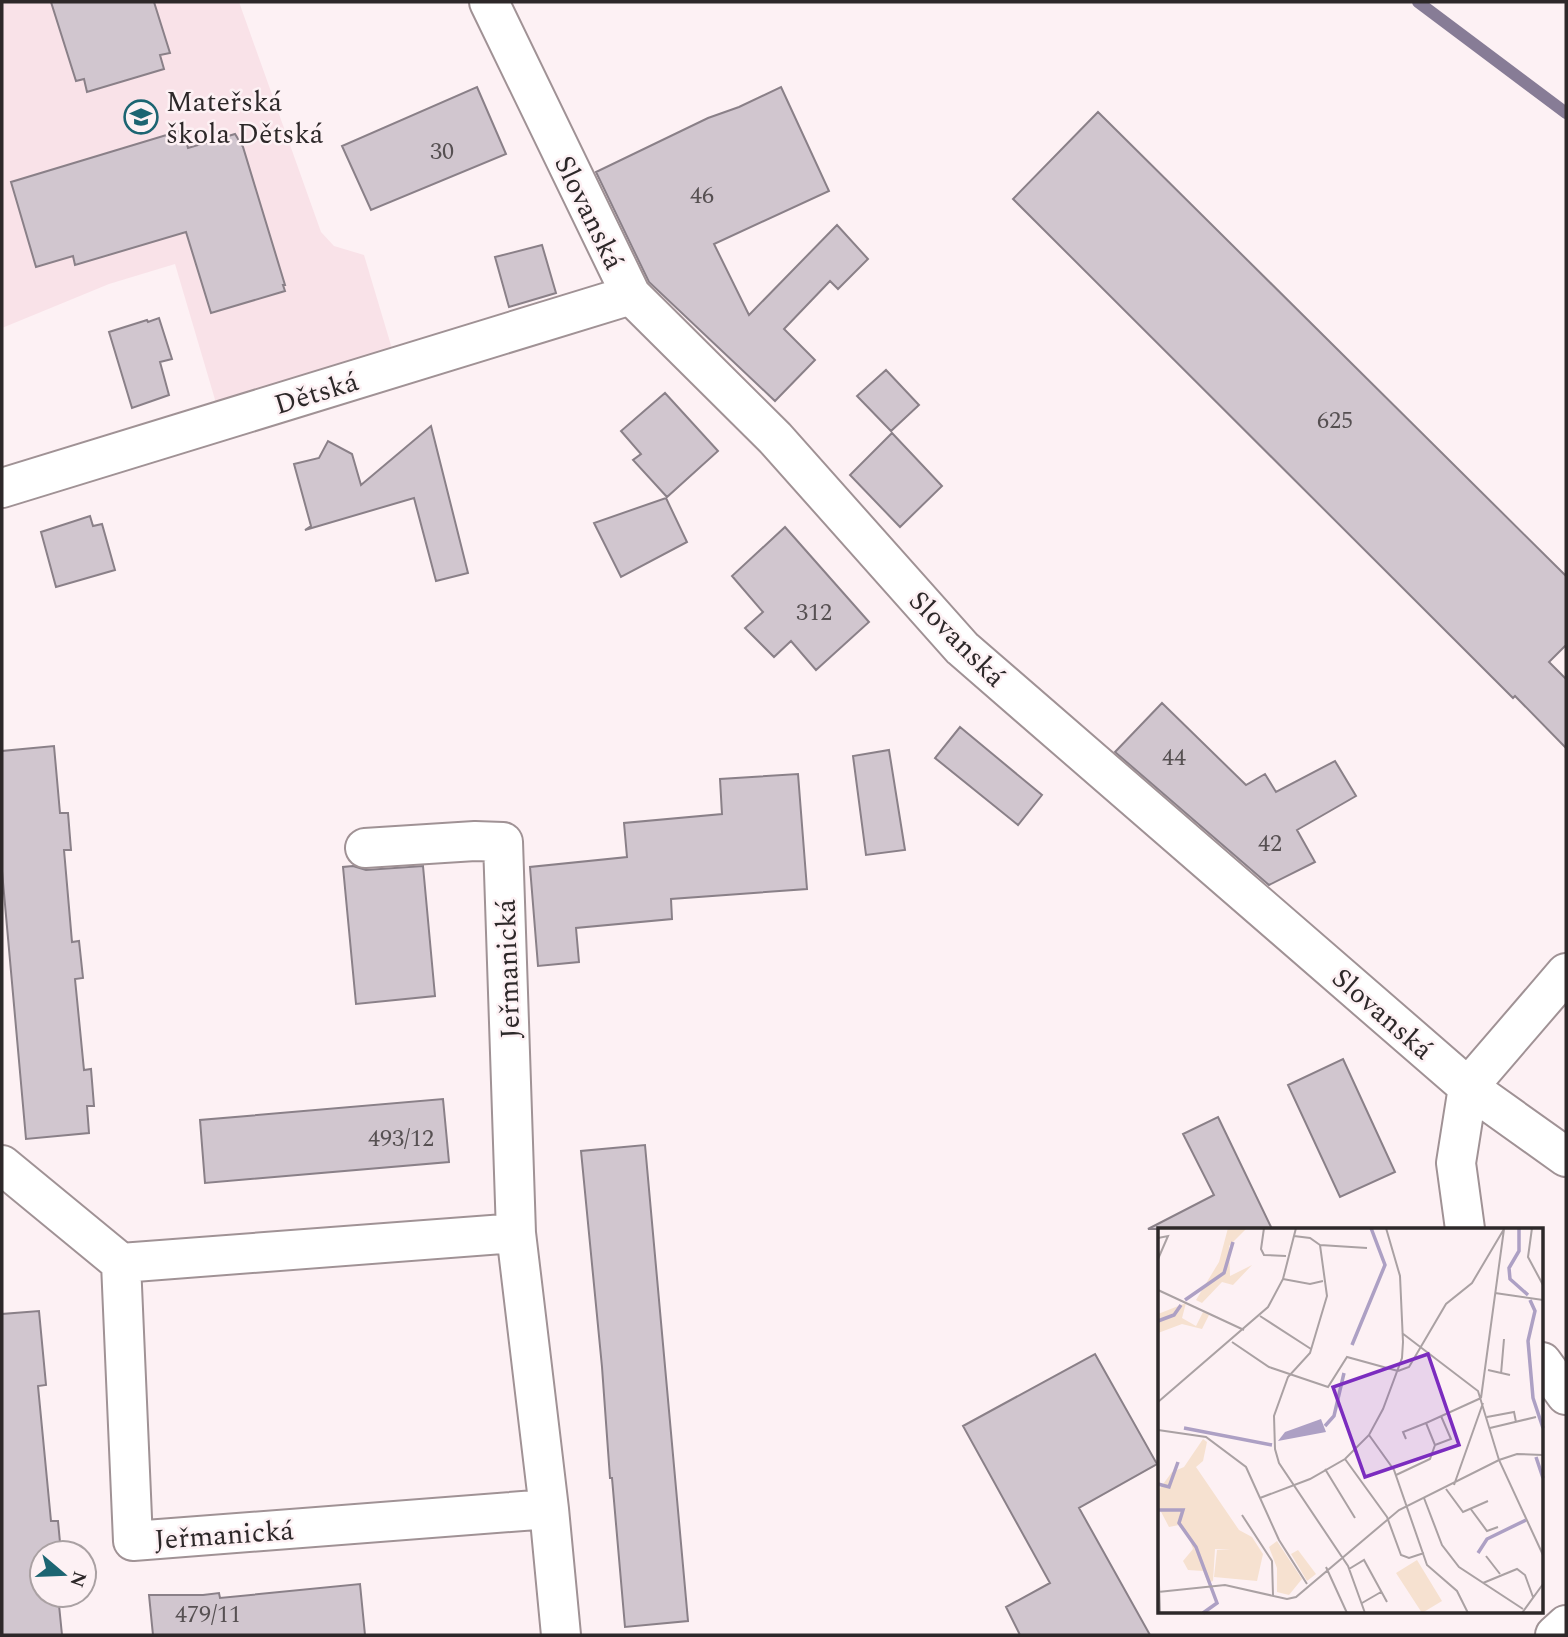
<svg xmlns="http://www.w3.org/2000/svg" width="1568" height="1637" font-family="Spectral,serif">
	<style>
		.built { fill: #f9e2e8 }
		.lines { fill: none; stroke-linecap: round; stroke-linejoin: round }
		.stream { stroke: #877c96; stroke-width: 12 }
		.building { fill: #d1c6cf; stroke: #8a8088; stroke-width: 2 }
		.minor-casing { stroke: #a09295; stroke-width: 42 }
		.minor { stroke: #fff; stroke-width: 38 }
		.labels { text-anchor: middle; stroke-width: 5; stroke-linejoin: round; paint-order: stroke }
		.number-label { font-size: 24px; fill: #565052 }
		.poi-label { font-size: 28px; fill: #2d2829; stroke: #fdf1f4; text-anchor: start }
		.street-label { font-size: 28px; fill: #2d2829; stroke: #fdf1f4 }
		.inset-river { fill: none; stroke: #ada0c4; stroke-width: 3.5 }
		.inset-road { fill: none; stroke: #aaa1a3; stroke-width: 2 }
		.view { fill: #7b2cbf; fill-opacity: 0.15; stroke: #7b2cbf; stroke-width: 3.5 }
		.inset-edge { fill: none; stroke: #2d2829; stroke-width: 3.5 }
	</style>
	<rect width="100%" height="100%" fill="#fdf1f4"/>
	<!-- built -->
	<path class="built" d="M 2,2 L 239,2 L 321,232 L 334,246 L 364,255 L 393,352 L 216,403 L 175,264 L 109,284 L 2,328 Z"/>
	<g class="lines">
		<!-- stream -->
		<path class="stream" d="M 1418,2 L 1566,113"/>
	</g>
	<!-- building -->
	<path class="building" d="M 51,2 L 154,2 L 170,53 L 160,55 L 164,69 L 87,92 L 84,79 L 76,81 Z
		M 477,87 L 506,154 L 371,210 L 342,146 Z
		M 781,87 L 829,191 L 714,244 L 749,315 L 837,225 L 868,259 L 838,289 L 830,281 L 784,329 L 815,360 L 775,401 L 649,282 L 596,172 L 708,118 L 739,107 Z
		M 1098,112 L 1566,576 L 1566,645 L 1549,662 L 1566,679 L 1566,748 L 1515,696 L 1513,698 L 1013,199 Z
		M 183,130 L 188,148 L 235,134 L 243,147 L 285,285 L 283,285 L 285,291 L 211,313 L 186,232 L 75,265 L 73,256 L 36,267 L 11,182 Z
		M 542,245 L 556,293 L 509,307 L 495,257 Z
		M 159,318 L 172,359 L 160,362 L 169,395 L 132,408 L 109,332 L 147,320 L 148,322 Z
		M 886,370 L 919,405 L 891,431 L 857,396 Z
		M 665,393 L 718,451 L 667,497 L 633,460 L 641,454 L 621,431 Z
		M 431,426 L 468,573 L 436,581 L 414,498 L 305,530 L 311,526 L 294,464 L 319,458 L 328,441 L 352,454 L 361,485 Z
		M 892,433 L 942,486 L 900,527 L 850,475 Z
		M 666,498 L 687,542 L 621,577 L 594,523 Z
		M 90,516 L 93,526 L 102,524 L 115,570 L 56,587 L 41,532 Z
		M 785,527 L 869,622 L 816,670 L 791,641 L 774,657 L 745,628 L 763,612 L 732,576 Z
		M 1162,703 L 1246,785 L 1265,774 L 1276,792 L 1335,761 L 1356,796 L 1297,830 L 1315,862 L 1269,885 L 1115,752 Z
		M 960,727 L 1042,795 L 1018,825 L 935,758 Z
		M 54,746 L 60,813 L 68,813 L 71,850 L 64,850 L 72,942 L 79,941 L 83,978 L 75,979 L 84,1070 L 91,1069 L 94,1106 L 87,1106 L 89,1133 L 26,1139 L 2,871 L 2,751 Z
		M 889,750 L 905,850 L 866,855 L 853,756 Z
		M 798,774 L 807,889 L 671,899 L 672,919 L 576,928 L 579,962 L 538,966 L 530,867 L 627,857 L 624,823 L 722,814 L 720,779 Z
		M 353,866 L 366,870 L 423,866 L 435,996 L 356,1004 L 343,867 Z
		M 1343,1059 L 1395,1172 L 1340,1197 L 1288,1085 Z
		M 443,1099 L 449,1162 L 205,1183 L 200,1120 Z
		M 1218,1117 L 1272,1229 L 1148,1229 L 1214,1195 L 1183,1134 Z
		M 645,1145 L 688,1621 L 625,1627 L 612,1478 L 610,1478 L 602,1367 L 581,1151 Z
		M 39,1311 L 46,1385 L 38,1386 L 51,1521 L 58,1521 L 61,1553 L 42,1553 L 42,1595 L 63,1595 L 58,1595 L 62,1635 L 2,1635 L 2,1314 Z
		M 1095,1354 L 1157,1464 L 1079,1508 L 1150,1635 L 1020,1635 L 1006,1607 L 1050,1583 L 963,1426 Z
		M 360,1584 L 365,1635 L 153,1635 L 149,1595 L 203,1595 L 219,1593 L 220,1598 Z"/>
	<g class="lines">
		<defs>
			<path id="minor" d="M 489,2 L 631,295 L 775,438 L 962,648 L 1468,1087 L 1566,1157
				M 2,488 L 631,295
				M 365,848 L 475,841 L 503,842 L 516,1233
				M 1468,1087 L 1566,973
				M 2,1165 L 121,1263 L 516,1233 L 549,1509 L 561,1635
				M 1465,1229 L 1456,1163 L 1468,1087
				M 121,1263 L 133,1541 L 549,1509
				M 1542,1362 L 1566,1395
				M 1555,1635 L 1566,1625"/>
		</defs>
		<!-- minor casing -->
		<use href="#minor" class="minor-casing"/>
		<!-- minor -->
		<use href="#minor" class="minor"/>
	</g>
	<!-- icons -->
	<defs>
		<symbol id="school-ring" viewBox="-11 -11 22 22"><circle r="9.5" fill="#fdf1f4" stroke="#1c6572" stroke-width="1.5"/><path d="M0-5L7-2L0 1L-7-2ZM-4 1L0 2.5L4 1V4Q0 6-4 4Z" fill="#1c6572"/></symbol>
	</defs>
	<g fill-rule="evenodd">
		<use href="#school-ring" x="122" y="98" width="38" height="38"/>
	</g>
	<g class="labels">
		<!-- number labels -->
		<g class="number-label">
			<text x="442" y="159">30</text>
			<text x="702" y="203">46</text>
			<text x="1335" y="428">625</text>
			<text x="814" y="620">312</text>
			<text x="1174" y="765">44</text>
			<text x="1270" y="851">42</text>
			<text x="401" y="1146">493/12</text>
			<text x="208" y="1622">479/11</text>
		</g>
		<!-- poi labels -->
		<g class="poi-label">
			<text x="166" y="111">Mateřská<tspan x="166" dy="32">škola Dětská</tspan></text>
		</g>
		<!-- street labels -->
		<g class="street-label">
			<text transform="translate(590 212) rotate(64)" y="10">Slovanská</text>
			<text transform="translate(316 392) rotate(-17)" y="10">Dětská</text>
			<text transform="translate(958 638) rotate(45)" y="10">Slovanská</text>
			<text transform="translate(507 969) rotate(-92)" y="10">Jeřmanická</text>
			<text transform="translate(1383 1013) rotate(41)" y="10">Slovanská</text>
			<text transform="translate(224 1534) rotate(-4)" y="10">Jeřmanická</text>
		</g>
	</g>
	<!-- overview -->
	<g transform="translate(1158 1228)">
		<rect width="385" height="385" fill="#fdf1f4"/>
		<path d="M 70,0 L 89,0 L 71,18 L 72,48 L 94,37 L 75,57 L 64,54 L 44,75 L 38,72 L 61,34 ZM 28,75 L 24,90 L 38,98 L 45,84 L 51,87 L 44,101 L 24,96 L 0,105 L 0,86 ZM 45,211 L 49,214 L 45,233 L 38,239 L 81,302 L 94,309 L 105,326 L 99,353 L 56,349 L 59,322 L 73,322 L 57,321 L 55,353 L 50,355 L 45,343 L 30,342 L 25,333 L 35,321 L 29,304 L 21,297 L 11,299 L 0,278 L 0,263 L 14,244 L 26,239 ZM 119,313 L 144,351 L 131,367 L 119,364 L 119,340 L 111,319 ZM 140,322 L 158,346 L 149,353 L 133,326 ZM 259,332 L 284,373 L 264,385 L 238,345 Z" fill="#f6e1d0"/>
		<path d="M 163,191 L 168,204 L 120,213 L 127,204 Z" fill="#ada0c4"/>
		<path class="inset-river" d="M 361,0 L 361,23 L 351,40 L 352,51 L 370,67M 27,72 L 66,45 L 75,14M 372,72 L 377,83 L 370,113 L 375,170 L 385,200M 0,93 L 16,87 L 23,77M 194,117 L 227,37 L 213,0M 167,198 L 176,188 L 186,145M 26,200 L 114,217M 378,229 L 385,250M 0,256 L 11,259 L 20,234M 0,282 L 25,282 L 21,295 L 38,319 L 59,375 L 45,385M 320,325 L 329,311 L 368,292"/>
		<path class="inset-road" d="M 106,0 L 103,21 L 106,27 L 128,28M 374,0 L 370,29 L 385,57M 136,8 L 152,10 L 162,17 L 169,68 L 152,125 L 130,149 L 116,188 L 117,221 L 121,235 L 190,338 L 207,385M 0,10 L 10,8 L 0,31M 162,17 L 209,20M 125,51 L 152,56 L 165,53M 0,62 L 86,102M 337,65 L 385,72M 102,88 L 153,121M 244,105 L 320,163 L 341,232 L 385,327M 74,114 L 111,139 L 170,159 L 189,129 L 240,143M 330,142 L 352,147M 240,143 L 251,139 L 288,76 L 314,55 L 346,1M 343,146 L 346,111M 323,170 L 346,1M 0,174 L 110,79 L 125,51 L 138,0M 329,189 L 356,184 L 358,194M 332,200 L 378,189M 0,202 L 48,209 L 88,239 L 121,312 L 149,356M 211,207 L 236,242 L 269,337 L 299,363 L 310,385M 248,211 L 245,204 L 268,195M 277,217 L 293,211 L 283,188M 187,231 L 229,289 L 243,327 L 251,330 L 266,325M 167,241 L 197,290M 238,247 L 272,231 L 277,217 L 268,195 L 323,170M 296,257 L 325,175M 288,261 L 305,284 L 330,273M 102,270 L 152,251 L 187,231 L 211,207 L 225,181 L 244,130 L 245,114 L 242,48 L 228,0M 266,270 L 284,317 L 301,339 L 365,381M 312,280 L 329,303 L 340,299M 84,287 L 114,333 L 115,367M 0,328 L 2,385M 328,328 L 342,346M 168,339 L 189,385M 191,341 L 206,332 L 229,374M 325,355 L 359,341 L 367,347 L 375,369M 0,364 L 67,357 L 129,371M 129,371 L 138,369 L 241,282 L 341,232 L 359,226 L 385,227M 204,375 L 223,364M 364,385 L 385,356"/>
		<path class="view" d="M 270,126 L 301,217 L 207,249 L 175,159 Z"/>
		<rect width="385" height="385" class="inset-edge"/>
	</g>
	<!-- border -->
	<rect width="1568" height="1637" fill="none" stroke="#2d2829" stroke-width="7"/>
	<!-- north arrow -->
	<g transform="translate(63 1574) rotate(109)"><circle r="33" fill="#fdf1f4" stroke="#aaa1a3" stroke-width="2"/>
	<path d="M0-5L12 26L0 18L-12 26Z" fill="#1c6572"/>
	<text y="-10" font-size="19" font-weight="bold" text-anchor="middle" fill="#2d2829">N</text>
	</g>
</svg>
